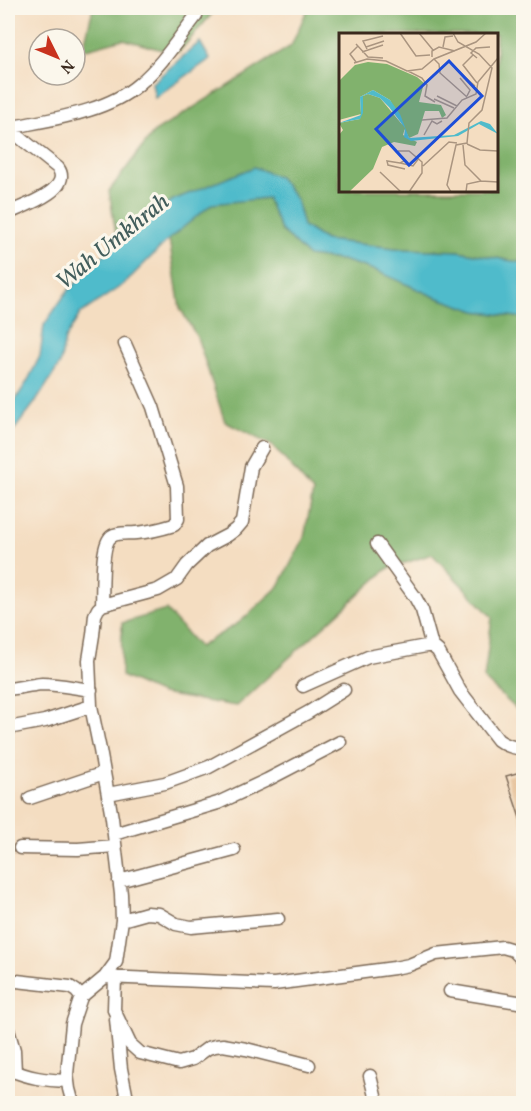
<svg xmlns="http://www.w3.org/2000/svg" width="531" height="1111" font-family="Vollkorn,serif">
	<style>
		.forest { fill: #81b26d; stroke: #5e6e46; stroke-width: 1.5; fill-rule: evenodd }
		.water { fill: #4fbbcb; stroke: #457274; stroke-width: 1.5 }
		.building { fill: #e2b88b }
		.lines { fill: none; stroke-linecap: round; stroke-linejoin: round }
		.street-casing { stroke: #7c6957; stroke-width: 15 }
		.street { stroke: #fff; stroke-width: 12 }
		.labels { text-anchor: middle; stroke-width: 6; stroke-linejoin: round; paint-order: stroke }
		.water-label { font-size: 24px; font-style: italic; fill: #425d5b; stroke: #fbf7ec }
		.inset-road { fill: none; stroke: #aa9580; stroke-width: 1.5 }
		.view { fill: #1d4ed8; fill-opacity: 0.15; stroke: #1d4ed8; stroke-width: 3 }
		.inset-edge { fill: none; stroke: #3b2a1e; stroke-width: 3 }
	</style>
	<rect width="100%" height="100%" fill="#fbf7ec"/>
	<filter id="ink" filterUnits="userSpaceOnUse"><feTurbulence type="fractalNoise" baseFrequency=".0167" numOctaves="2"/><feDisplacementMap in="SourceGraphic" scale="12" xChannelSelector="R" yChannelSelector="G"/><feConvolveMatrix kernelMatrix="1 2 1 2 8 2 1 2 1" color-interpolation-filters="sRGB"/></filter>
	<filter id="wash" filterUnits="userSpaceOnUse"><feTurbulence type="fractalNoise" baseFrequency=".008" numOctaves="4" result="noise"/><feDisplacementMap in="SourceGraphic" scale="24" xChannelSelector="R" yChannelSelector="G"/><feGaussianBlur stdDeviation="1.35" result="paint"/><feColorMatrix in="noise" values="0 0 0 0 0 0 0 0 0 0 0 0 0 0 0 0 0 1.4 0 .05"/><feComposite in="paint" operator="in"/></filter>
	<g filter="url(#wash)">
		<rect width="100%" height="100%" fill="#f4ddc1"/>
		<!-- forest -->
		<path class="forest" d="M 93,8 L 217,8 L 179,52 L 162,50 L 123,39 L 83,50 Z
			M 308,8 L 523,8 L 523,263 L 458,251 L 403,249 L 325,240 L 303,226 L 296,199 L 279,177 L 173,200 L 117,241 L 109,191 L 153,133 L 291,46 ZM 340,34 L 496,34 L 496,190 L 340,190 Z
			M 267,198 L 281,230 L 308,256 L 342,260 L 377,271 L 433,296 L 476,311 L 523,318 L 523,715 L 484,679 L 492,617 L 432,554 L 387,569 L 236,706 L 161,694 L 121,676 L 122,623 L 166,610 L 199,647 L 240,622 L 279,586 L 304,538 L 313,492 L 273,446 L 225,422 L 197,337 L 180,308 L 169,239 L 212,203 Z"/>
		<!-- water -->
		<path class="water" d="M 200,42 L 210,59 L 155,98 L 152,83 Z
			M 254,167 L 279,177 L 296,199 L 303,226 L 325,240 L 403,249 L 458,251 L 523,263 L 523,318 L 476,311 L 433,296 L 377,271 L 342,260 L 308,256 L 281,230 L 267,198 L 212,204 L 169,239 L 124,284 L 80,314 L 65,339 L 60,364 L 37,400 L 8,438 L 8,411 L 27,382 L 40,356 L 44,325 L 66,293 L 117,241 L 173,200 Z"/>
		<g id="blocks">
			<!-- building -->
			<path class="building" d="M 524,771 L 524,823 L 522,824 L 506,776 Z"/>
		</g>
	</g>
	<g filter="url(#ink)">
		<use href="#blocks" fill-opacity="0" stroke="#7c6957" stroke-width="1.5"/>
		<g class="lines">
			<defs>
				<path id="street" d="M 8,128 C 50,119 106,113 139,84 C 162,65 178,39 196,16
					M 8,128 L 58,168 C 74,190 21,207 8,213
					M 377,544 L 415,597 L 422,610 L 432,646
					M 102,605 C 103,592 100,543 112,536 C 118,532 129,534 136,533 C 149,532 161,529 174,525 L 178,519 L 177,486 L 153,407 L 125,344
					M 303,686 L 368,657 L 426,646 L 432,646 L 438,651 L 460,691 L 498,740 C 506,746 513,748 524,749
					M 8,689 C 19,688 30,685 42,684 C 58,684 75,688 91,690
					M 8,728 L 45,721 L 91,706
					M 108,794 L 165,783 L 209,767 L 309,712 L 344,690
					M 30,798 L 104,773
					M 114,834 L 218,803 L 267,780 L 340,742
					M 20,848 L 78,849 L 115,846
					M 119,881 L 234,850
					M 122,920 L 147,913 L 159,914 L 176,924 L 191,927 L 278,919
					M 105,977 L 274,984 L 394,968 L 409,965 L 436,954 L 503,947 L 513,950 L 524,961
					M 115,977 L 114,1010 L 130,1044 L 140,1053 L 179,1063 L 193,1059 L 208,1048 L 215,1046 L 223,1045 L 246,1049 L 309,1065
					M 8,980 L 70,987 L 76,991 L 81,997
					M 450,991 L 524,1003
					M 116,1019 L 121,1069 L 128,1104
					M 8,1030 L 14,1050 L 15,1072
					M 8,1069 C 30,1078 43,1080 68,1081
					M 370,1076 L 377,1104
					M 75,1104 L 72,1100 L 69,1089 L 67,1074 L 72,1024 L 81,997 L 105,977 L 116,962 L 122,920 L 121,894 L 112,818 L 100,750 L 91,706 L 89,660 L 93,635 L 95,615 L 98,609 L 102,605 L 158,590 L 177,579 L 187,565 L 207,546 L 228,535 L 236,529 L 242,522 L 251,467 L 262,448"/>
			</defs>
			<!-- street casing -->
			<use href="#street" class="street-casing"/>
			<!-- street -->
			<use href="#street" class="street"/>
		</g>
	</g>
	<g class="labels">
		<!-- water labels -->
		<g class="water-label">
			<text transform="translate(112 241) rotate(-39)" y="8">Wah Umkhrah</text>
		</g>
	</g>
	<!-- overview -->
	<g transform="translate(339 33)">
		<rect width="159" height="159" fill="#f4ddc1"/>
		<path d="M 29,29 L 48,31 L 78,44 L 85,50 L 80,69 L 102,72 L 107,82 L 103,85 L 100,78 L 86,78 L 79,101 L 70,105 L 51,67 L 34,57 L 21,64 L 22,81 L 0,87 L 0,48 L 16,32 ZM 29,61 L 41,65 L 66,95 L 64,102 L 78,109 L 76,113 L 55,109 L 43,114 L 34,136 L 10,159 L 0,159 L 0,102 L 4,97 L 0,90 L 21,86 L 24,63 Z" fill="#81b26d"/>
		<path d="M 34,57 L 51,67 L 61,81 L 70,105 L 115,102 L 142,88 L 151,91 L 159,101 L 140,91 L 119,103 L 72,108 L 65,104 L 66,95 L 50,74 L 41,65 L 29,61 L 24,63 L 24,80 L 21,86 L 0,90 L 22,82 L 21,64 Z" fill="#4fbbcb"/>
		<path class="inset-road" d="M 61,0 L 77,23 L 91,22M 80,0 L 94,17M 17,11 L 29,24 L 44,25M 27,14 L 45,8M 104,14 L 106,4 L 114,3M 28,16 L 24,8 L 44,3M 23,19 L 44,12M 134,22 L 124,32 L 138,50M 93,24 L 93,18 L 100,14 L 116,18M 138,25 L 132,20 L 137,15 L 151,14M 95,26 L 100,31 L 101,40 L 128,64M 17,29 L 11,21 L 19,13M 15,30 L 28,26 L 47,28 L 68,38 L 83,36 L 95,26 L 137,9 L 147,0M 117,36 L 136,53M 69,38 L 83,45 L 88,52 L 86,63 L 96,69M 121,45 L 131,57 L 128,63M 98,63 L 118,73M 95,66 L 115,75M 83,87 L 108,85 L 123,67 L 137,61 L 139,49 L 159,25M 85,102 L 93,88 L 98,91 L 103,88M 128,111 L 141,117 L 159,118M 124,112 L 126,132 L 142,148 L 159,149M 59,118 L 70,118 L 83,129 L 83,140 L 70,159M 65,128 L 61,130 L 74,133 L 80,125M 61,130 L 48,128 L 49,132 L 66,136M 84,133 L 110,109 L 118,110M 41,139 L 62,159M 112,159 L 108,152 L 117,112 L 128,110 L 130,90 L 143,77 L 153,35 L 140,21 L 119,9 L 114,0M 127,159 L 128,151 L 142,148"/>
		<path class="view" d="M 110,28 L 143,63 L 70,132 L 37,96 Z"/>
		<rect width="159" height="159" class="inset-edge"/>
	</g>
	<!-- margin -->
	<rect width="531" height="1111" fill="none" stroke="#fbf7ec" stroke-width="30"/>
	<!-- north arrow -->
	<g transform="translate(57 57) rotate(133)"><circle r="28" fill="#fbf7ec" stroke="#aea59a" stroke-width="1.5"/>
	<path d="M0-4.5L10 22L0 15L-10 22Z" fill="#c8321e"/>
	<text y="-9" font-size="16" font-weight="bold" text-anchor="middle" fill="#3b2a1e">N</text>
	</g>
</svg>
